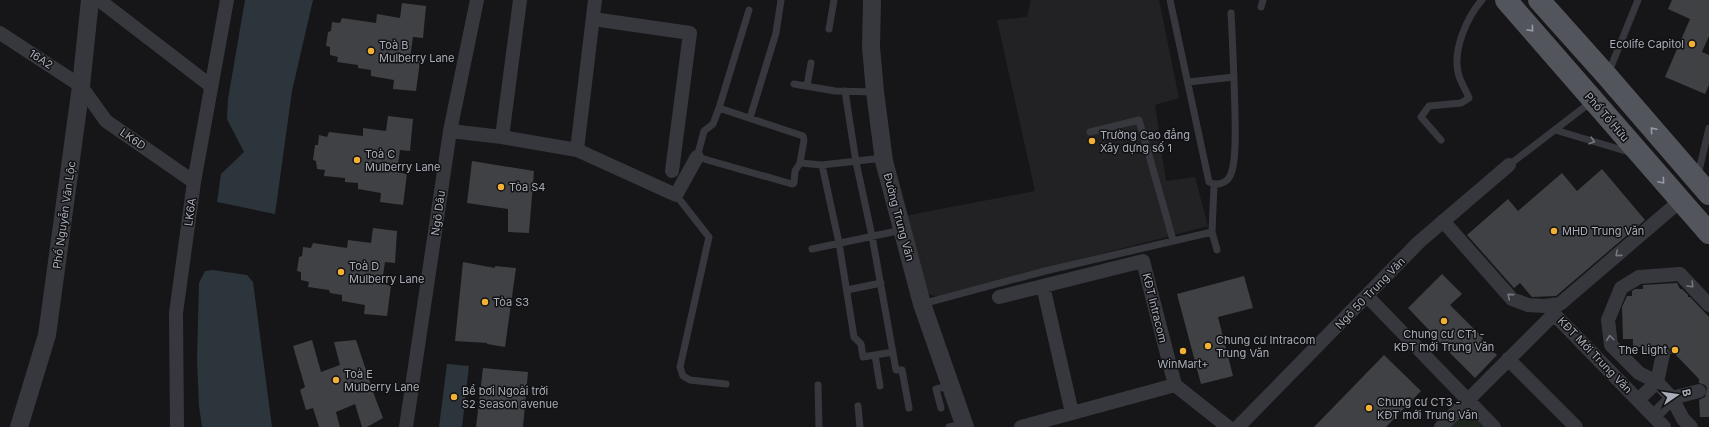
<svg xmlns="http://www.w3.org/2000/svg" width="1709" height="427" font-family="Inter,sans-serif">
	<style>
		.built { fill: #222225 }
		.green { fill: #1e261f }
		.water { fill: #2c353c }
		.building { fill: #404145 }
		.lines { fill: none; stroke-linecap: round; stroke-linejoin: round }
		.service { stroke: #37383d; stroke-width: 7 }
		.minor { stroke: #37383d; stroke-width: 14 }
		.tertiary { stroke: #37383d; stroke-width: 18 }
		.primary { stroke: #53555c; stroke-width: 22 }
		.oneway { stroke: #979ba6 }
		.oneway2 { stroke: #757881 }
		.poi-dot { fill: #f2b134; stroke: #111113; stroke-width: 1.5 }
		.labels { text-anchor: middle; stroke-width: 3; stroke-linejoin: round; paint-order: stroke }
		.poi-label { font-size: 11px; fill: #a8adb8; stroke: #111113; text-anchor: start }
		.street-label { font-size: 11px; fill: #a8adb8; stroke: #111113 }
	</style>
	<rect width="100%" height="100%" fill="#161618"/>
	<!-- built -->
	<path class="built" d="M 1031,0 L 1159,0 L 1179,98 L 1155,105 L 1166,181 L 1195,177 L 1208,226 L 937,297 L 921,291 L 904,216 L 1035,191 L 997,20 L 1027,17 Z"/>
	<!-- green -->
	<path class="green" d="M 1468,401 L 1494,427 L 1441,427 Z"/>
	<!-- water -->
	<path class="water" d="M 245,0 L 313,0 L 292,91 L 275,214 L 217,202 L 221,174 L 244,152 L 227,119 L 228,99 Z
		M 213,270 L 247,275 L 253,282 L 272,427 L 202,427 L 199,406 L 197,359 L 199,283 L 205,271 Z
		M 447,364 L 469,366 L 462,427 L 439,427 Z"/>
	<!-- building -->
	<path class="building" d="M 1672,0 L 1709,0 L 1709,36 L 1702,52 L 1709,55 L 1709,85 L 1705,94 L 1665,77 L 1690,19 L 1668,9 Z
		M 402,3 L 426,6 L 423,38 L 413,37 L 410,58 L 420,61 L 416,91 L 393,89 L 394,80 L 371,76 L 371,70 L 358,68 L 358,65 L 337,62 L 338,57 L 330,55 L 330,47 L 326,46 L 328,32 L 331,31 L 332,22 L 340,23 L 342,18 L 376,23 L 377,14 L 400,18 Z
		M 388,116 L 413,119 L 410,151 L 400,150 L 397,172 L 407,174 L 403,205 L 380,202 L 381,193 L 358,189 L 358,183 L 345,182 L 345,178 L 324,176 L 325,170 L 317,169 L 316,161 L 313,160 L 315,145 L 318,145 L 319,135 L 327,137 L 329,132 L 363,136 L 363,128 L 386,131 Z
		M 472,161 L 534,171 L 529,233 L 508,232 L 508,209 L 467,203 Z
		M 1602,169 L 1645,220 L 1556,296 L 1532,297 L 1520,283 L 1514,288 L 1467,235 L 1508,199 L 1518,211 L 1562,173 L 1577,191 Z
		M 373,228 L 397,231 L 395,263 L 385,262 L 382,283 L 391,286 L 387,316 L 364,314 L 365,305 L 342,301 L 342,295 L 330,293 L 329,290 L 308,287 L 309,282 L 301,280 L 301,272 L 297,271 L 299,257 L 302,256 L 303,247 L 311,248 L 313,243 L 347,248 L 348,240 L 371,243 Z
		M 463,262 L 495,268 L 495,266 L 516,268 L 505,347 L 487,344 L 487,343 L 455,341 Z
		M 1442,274 L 1462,294 L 1450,305 L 1483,338 L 1481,340 L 1497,355 L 1475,378 L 1428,331 L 1428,329 L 1408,308 Z
		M 1244,276 L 1253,308 L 1218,317 L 1233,376 L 1201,384 L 1177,294 Z
		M 1677,283 L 1680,289 L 1682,289 L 1688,295 L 1688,297 L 1690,297 L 1709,317 L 1709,417 L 1700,417 L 1699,400 L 1705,397 L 1707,388 L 1705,385 L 1699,383 L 1699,379 L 1675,354 L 1671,354 L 1669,348 L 1664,346 L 1657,348 L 1654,354 L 1641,354 L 1641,347 L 1633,347 L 1633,339 L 1623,339 L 1622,307 L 1627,296 L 1632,296 L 1632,291 L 1635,289 L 1643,289 L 1643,285 Z
		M 312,340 L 321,372 L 340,365 L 334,342 L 356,340 L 376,400 L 383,418 L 367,427 L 362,427 L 355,404 L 336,412 L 340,427 L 319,427 L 313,408 L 306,410 L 300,390 L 305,387 L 293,346 Z
		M 1384,355 L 1421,391 L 1386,427 L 1314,427 Z
		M 483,368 L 528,372 L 523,427 L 476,427 Z"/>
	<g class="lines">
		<!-- service -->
		<path class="service" d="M 1170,0 L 1209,182 C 1216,186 1226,184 1230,176 C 1237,163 1235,127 1235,112 C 1234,79 1233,46 1231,13
			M 1261,7 L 1263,0
			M 749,10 L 719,108 L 713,124 L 704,131 L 697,157 L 792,184 L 794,183 L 795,171 L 800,163 L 822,165 L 883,158
			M 829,29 L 834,0
			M 1608,74 L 1638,0
			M 1188,82 L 1234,77
			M 794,84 L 835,91 L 874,92
			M 807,86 L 811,63
			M 845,91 L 856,162 L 872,236 L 896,370 L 902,370 L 909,408
			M 719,108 L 803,136 L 804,140 L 800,163
			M 750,118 L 776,33 L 781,0
			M 1555,130 L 1629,152
			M 1090,132 L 1139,120 L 1173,240
			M 1441,140 L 1421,117 L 1429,106 L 1461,103 L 1469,98 C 1466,90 1459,80 1458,72 C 1453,49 1467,17 1482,0
			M 822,165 L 839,243 L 854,337 L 861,344 L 863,357 L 893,352
			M 1509,165 L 1591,102
			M 1698,175 L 1709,128
			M 676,195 L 709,237 L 680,367 L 683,376 L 690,380 L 726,384
			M 1212,232 L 1217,250
			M 812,249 L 902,230
			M 847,290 L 881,283
			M 922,304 L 1045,271 L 1212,232 L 1214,185
			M 875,355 L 880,386
			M 818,385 L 819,427
			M 858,406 L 860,427
			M 941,408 L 936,389 L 949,386
			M 949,427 L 963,424"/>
		<!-- minor -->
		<path class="minor" d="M 99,0 L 211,86
			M 593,19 L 690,33 L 672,171
			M 0,33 L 81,86 L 106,121 L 194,182
			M 450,131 L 502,137 L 577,150 L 676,195 L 697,157
			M 502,137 L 520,0
			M 577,150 L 595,0
			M 1443,221 L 1512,299 L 1528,305 L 1544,306 L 1560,304 L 1680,201
			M 1043,286 L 1072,413
			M 1367,296 L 1494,427
			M 999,297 L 1143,261 L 1175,385 L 1228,427
			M 1508,359 L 1576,427
			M 1638,400 L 1657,382 L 1663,354
			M 1654,416 L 1672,398 L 1699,391
			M 177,427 L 176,313 L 194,182 L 227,0
			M 406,427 L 450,131 L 477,0
			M 1021,427 L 1175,385
			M 1238,427 L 1419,242 L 1509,165
			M 1441,427 L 1554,314 L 1664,427
			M 1691,427 L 1683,419 L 1672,398 L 1657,382 L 1639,373 L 1611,345 L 1608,320 L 1621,288 L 1639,277 L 1680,274 L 1709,305"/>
		<!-- tertiary -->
		<path class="tertiary" d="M 872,0 L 871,47 L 875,92 L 884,161 L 922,304 L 965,427
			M 19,427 L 47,335 L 81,86 L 90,0"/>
		<!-- primary -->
		<path class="primary" d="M 1506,0 L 1709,233
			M 1539,0 L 1607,76 L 1709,194"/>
	</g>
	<!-- one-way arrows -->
	<defs><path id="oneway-chevron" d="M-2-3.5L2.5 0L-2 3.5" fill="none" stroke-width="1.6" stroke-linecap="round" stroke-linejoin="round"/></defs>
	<g class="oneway">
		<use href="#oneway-chevron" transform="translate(1531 29) rotate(49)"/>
		<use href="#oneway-chevron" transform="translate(1653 130) rotate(-131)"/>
		<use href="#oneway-chevron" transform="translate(1662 181) rotate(50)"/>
	</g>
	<g class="oneway2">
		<use href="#oneway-chevron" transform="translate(1592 141) rotate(16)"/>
		<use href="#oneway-chevron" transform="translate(1618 254) rotate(139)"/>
		<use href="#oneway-chevron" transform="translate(1691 285) rotate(47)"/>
		<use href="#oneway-chevron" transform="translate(1510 296) rotate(-139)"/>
		<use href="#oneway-chevron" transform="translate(1610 338) rotate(-97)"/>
	</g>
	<!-- markers -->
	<g class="poi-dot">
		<circle cx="1692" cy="44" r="4"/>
		<circle cx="371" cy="51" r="4"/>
		<circle cx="1092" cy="141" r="4"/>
		<circle cx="357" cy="160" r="4"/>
		<circle cx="501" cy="187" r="4"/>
		<circle cx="1554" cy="231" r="4"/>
		<circle cx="341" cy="272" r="4"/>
		<circle cx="485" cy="302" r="4"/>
		<circle cx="1444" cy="321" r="4"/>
		<circle cx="1208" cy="346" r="4"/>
		<circle cx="1675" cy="350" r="4"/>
		<circle cx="1183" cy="351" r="4"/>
		<circle cx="336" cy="380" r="4"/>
		<circle cx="454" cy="397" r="4"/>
		<circle cx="1369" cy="408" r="4"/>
	</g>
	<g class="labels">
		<!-- poi labels -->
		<g class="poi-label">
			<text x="1684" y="48" text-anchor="end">Ecolife Capitol</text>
			<text x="379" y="49">Toà B<tspan x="379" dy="13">Mulberry Lane</tspan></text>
			<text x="1100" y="139">Trường Cao đẳng<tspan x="1100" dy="13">Xây dựng số 1</tspan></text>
			<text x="365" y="158">Toà C<tspan x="365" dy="13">Mulberry Lane</tspan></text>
			<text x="509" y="191">Tòa S4</text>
			<text x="1562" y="235">MHD Trung Văn</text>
			<text x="349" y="270">Toà D<tspan x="349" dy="13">Mulberry Lane</tspan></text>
			<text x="493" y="306">Tòa S3</text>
			<text x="1444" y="338" text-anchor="middle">Chung cư CT1 -<tspan x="1444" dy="13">KĐT mới Trung Văn</tspan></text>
			<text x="1216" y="344">Chung cư Intracom<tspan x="1216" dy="13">Trung Văn</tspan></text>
			<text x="1667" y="354" text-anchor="end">The Light</text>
			<text x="1183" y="368" text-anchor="middle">WinMart+</text>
			<text x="344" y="378">Toà E<tspan x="344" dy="13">Mulberry Lane</tspan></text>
			<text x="462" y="395">Bể bơi Ngoài trời<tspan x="462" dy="13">S2 Season avenue</tspan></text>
			<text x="1377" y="406">Chung cư CT3 -<tspan x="1377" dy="13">KĐT mới Trung Văn</tspan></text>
		</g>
		<!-- street labels -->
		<g class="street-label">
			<text transform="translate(41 59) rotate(33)" y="4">16A2</text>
			<text transform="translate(1607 117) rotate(49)" y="4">Phố Tố Hữu</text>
			<text transform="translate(133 139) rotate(35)" y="4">LK6D</text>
			<text transform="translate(190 212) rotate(-82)" y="4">LK6A</text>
			<text transform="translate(438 213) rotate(-82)" y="4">Ngõ Dâu</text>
			<text transform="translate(64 215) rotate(-82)" y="4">Phố Nguyễn Văn Lộc</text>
			<text transform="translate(899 217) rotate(75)" y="4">Đường Trung Văn</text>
			<text transform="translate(1370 293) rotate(-46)" y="4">Ngõ 50 Trung Văn</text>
			<text transform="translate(1155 308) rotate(76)" y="4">KĐT Intracom</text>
			<text transform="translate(1595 355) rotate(46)" y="4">KĐT Mới Trung Văn</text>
		</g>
	</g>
	<!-- north arrow -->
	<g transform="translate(1677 395) rotate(77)" stroke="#111113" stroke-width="3" paint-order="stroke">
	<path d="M0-3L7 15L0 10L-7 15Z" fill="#a8adb8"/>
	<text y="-6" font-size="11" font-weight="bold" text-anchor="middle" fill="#a8adb8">B</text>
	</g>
</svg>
